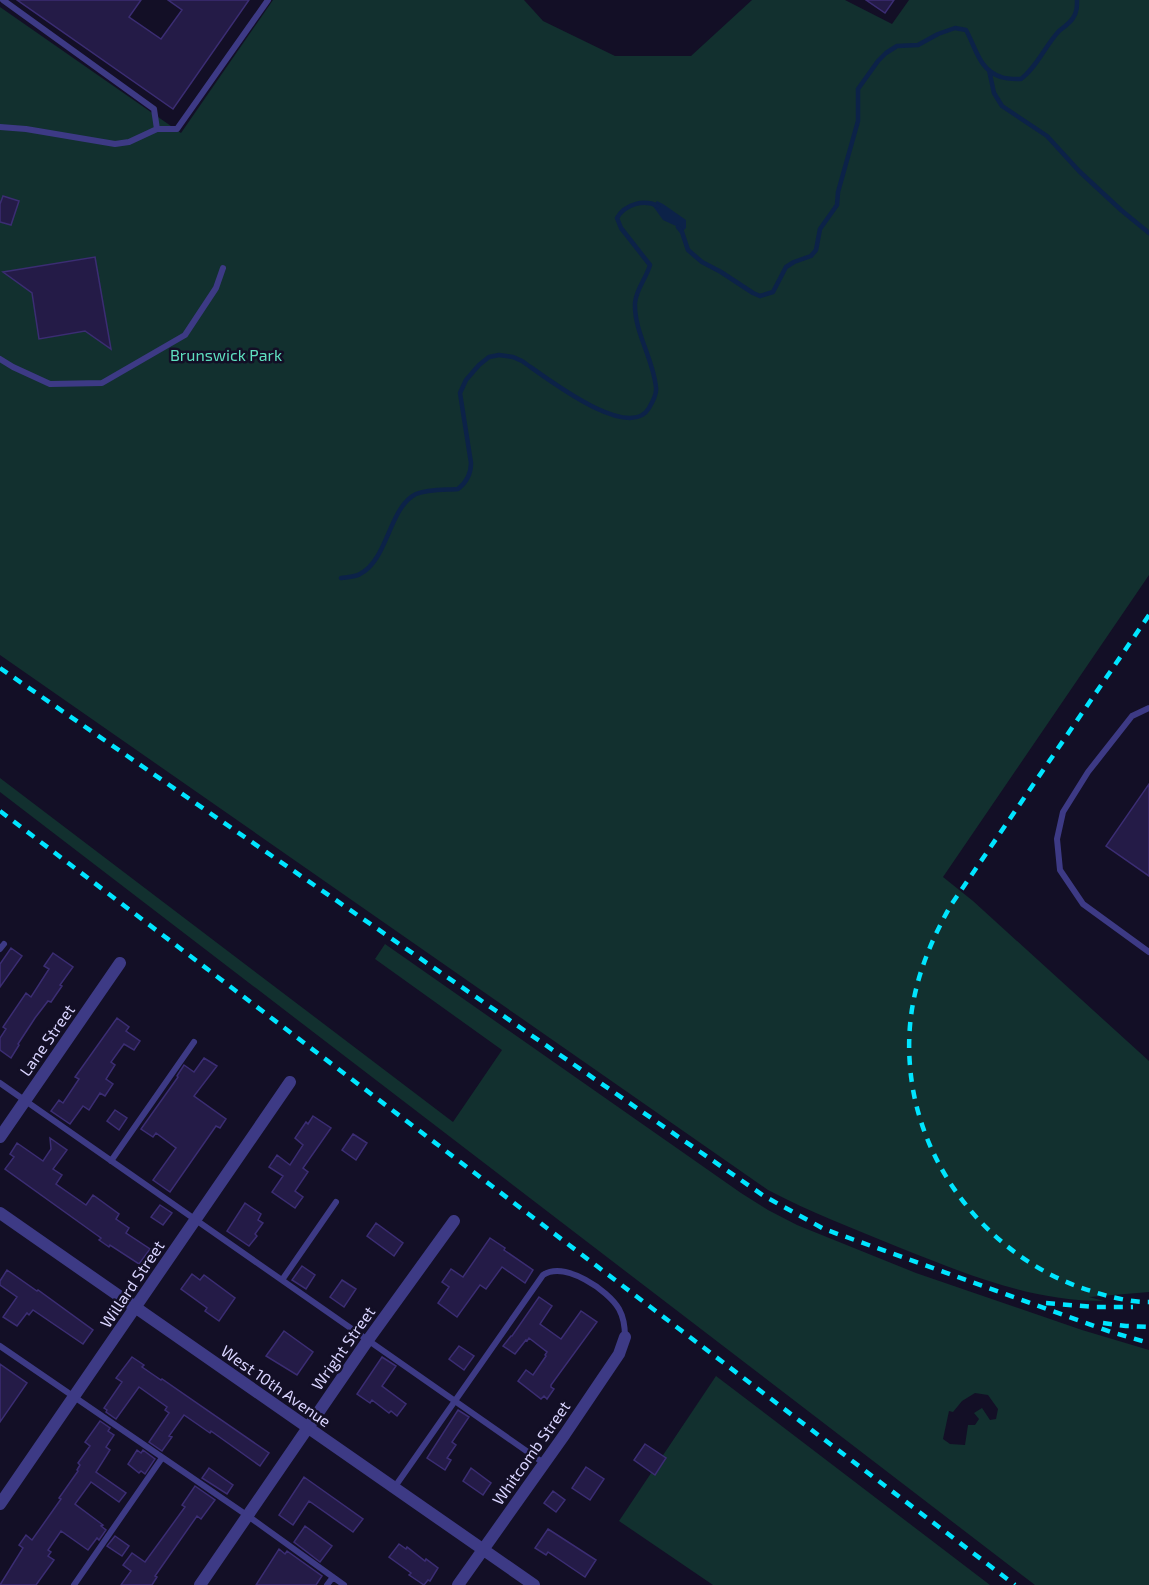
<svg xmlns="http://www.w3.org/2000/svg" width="1149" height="1585" font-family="'Exo 2',sans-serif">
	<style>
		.green { fill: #12302f; fill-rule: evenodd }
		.water { fill: #0c2248 }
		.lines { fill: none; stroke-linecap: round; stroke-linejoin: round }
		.stream { stroke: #0c2248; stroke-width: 4.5 }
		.building { fill: #241b47; stroke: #3b2d73; stroke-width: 1.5 }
		.lane { stroke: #3d3a85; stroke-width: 6 }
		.street { stroke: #3d3a85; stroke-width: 12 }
		.rail { stroke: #00e5ff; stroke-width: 4.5; stroke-dasharray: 9 8; stroke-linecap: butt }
		.labels { text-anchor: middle; stroke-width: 5; stroke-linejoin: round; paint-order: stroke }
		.park-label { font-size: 16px; fill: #5fe0c0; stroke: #130f26 }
		.street-label { font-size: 16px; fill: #d9d4ff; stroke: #130f26 }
	</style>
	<rect width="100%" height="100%" fill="#130f26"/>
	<!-- green -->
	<path class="green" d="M 273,0 L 524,0 L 543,21 L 615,56 L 691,56 L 752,0 L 845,0 L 892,24 L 909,0 L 1149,0 L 1149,575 L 943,877 L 973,901 L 1149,1061 L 1149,1292 L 1089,1297 L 1104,1301 C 1030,1301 966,1274 898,1247 C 854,1229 810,1212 768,1190 L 0,655 L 0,7 L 181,133 Z
		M 0,778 L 453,1122 L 502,1050 L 375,959 L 385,944 L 741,1193 L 768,1210 L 797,1225 L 916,1273 L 1082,1330 L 1149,1350 L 1149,1585 L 1035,1585 L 0,792 ZM 975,1393 L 988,1395 L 998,1409 L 996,1419 L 990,1420 L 982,1408 L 974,1413 L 979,1419 L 975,1425 L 968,1425 L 965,1445 L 950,1444 L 943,1439 L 949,1411 L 953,1412 L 962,1401 Z
		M 716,1376 L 990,1585 L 713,1585 L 619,1521 Z"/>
	<!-- water -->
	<path class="water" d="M 657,201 L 663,204 L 686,220 L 686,228 L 682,232 L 676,226 L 663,220 L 653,206 Z"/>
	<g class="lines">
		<!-- stream -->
		<path class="stream" d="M 989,70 L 994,93 L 1002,106 L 1047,136 L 1079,171 L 1121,210 L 1149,233
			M 678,227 L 682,232 L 688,250 L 702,262 L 721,272 L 753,293 L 760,296 L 773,292 L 786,267 L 794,262 L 811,256 L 816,250 L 820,229 L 837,205 L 838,192 L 858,121 L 858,89 L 878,61 L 886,53 L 897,46 L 918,45 L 938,34 L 955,28 L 966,30 C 976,48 979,70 1001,77 C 1006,79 1015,79 1021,79 C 1037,67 1045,46 1059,31 C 1064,27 1070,23 1073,18 C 1077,12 1077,7 1077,0
			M 341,578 C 348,577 355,577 360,574 C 388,560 389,507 416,494 C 428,489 446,490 458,489 C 467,482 471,474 471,463 L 460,393 L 466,380 L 479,365 L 489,357 L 499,355 L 513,357 L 522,361 C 544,376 629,443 649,408 C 652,403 657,393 656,387 C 653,358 634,332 635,303 C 636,289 646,279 650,265 L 621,228 L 617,218 C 625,204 644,199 658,206"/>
	</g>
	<!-- building -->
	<path class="building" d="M 17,0 L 141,0 L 129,17 L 161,39 L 182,10 L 168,0 L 249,0 L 173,109 Z
		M 866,0 L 894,0 L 885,13 Z
		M 3,196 L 19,201 L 11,225 L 0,222 L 0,204 Z
		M 95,257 L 111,349 L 85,331 L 39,339 L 32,293 L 3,272 Z
		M 1149,784 L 1149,876 L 1106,846 Z
		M 11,948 L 22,956 L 0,987 L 0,964 Z
		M 53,953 L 73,967 L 60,985 L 62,986 L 51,1002 L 48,1001 L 35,1018 L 18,1044 L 19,1045 L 11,1058 L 0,1050 L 0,1038 L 6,1029 L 3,1027 L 26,993 L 31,997 L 49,969 L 44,966 Z
		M 117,1018 L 129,1027 L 126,1031 L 140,1041 L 134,1050 L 124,1044 L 111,1062 L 115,1065 L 106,1079 L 113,1084 L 105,1096 L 100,1093 L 89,1110 L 83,1106 L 70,1124 L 51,1111 L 59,1100 L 63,1103 L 79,1079 L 75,1077 Z
		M 204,1058 L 217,1066 L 194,1096 L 226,1119 L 220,1128 L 216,1126 L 170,1192 L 153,1180 L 176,1148 L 156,1133 L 153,1137 L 141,1129 L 178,1077 L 177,1076 L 184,1065 L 194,1072 Z
		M 115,1110 L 127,1118 L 119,1130 L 107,1121 Z
		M 313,1116 L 331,1128 L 303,1168 L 308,1172 L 295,1191 L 303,1197 L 295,1208 L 272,1192 L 283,1176 L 269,1167 L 277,1155 L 290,1165 L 303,1145 L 295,1138 L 306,1122 L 308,1124 Z
		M 353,1134 L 367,1143 L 356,1160 L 342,1150 Z
		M 50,1138 L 67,1150 L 53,1169 L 62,1175 L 56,1184 L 86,1205 L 93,1195 L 119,1214 L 116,1219 L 129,1228 L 126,1233 L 150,1249 L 139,1264 L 110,1245 L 109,1247 L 99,1240 L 101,1238 L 5,1169 L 14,1157 L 10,1154 L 17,1143 L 43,1161 L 51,1149 Z
		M 245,1203 L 261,1214 L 258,1220 L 263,1223 L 255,1234 L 257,1236 L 249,1246 L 227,1231 Z
		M 160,1205 L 172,1213 L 163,1225 L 151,1217 Z
		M 376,1223 L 403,1243 L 394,1256 L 367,1236 Z
		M 490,1238 L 505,1248 L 504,1250 L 533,1270 L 525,1283 L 502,1267 L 486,1289 L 480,1285 L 457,1317 L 438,1303 L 449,1287 L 442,1282 L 451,1269 L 463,1277 Z
		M 302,1266 L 315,1275 L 306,1289 L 292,1280 Z
		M 7,1270 L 37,1291 L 38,1290 L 93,1330 L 83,1344 L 33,1310 L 29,1315 L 27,1313 L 17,1326 L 3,1317 L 17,1297 L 0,1285 L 0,1281 Z
		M 192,1274 L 200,1280 L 204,1275 L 235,1298 L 219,1321 L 205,1311 L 207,1308 L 181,1289 Z
		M 342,1280 L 356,1289 L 344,1307 L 330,1297 Z
		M 539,1297 L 552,1306 L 540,1324 L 561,1339 L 581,1311 L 597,1322 L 551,1385 L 551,1387 L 554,1389 L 547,1399 L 544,1396 L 541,1399 L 518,1381 L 526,1370 L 533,1375 L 546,1356 L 545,1355 L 547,1352 L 529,1338 L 527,1341 L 526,1340 L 515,1354 L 503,1346 L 511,1336 L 512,1336 Z
		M 284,1331 L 313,1352 L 297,1375 L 266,1356 Z
		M 459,1346 L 474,1356 L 464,1370 L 449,1359 Z
		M 132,1357 L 144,1365 L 142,1367 L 161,1380 L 162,1379 L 269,1453 L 260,1466 L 211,1431 L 210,1433 L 184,1415 L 169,1436 L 172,1437 L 162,1451 L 149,1442 L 169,1413 L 165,1410 L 167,1407 L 139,1387 L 116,1419 L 106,1412 L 107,1410 L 104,1408 L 122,1382 L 116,1378 Z
		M 382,1357 L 396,1366 L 382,1386 L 406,1404 L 397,1416 L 391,1411 L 389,1413 L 372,1400 L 370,1403 L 357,1394 Z
		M 0,1364 L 27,1383 L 0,1422 Z
		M 458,1410 L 469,1417 L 452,1442 L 456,1445 L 447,1458 L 451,1460 L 445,1470 L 427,1458 Z
		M 100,1421 L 110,1428 L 108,1431 L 114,1435 L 106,1447 L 110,1450 L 96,1472 L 126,1493 L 119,1502 L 91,1482 L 75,1504 L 103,1525 L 101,1526 L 106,1530 L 99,1540 L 97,1538 L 88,1550 L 61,1531 L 48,1550 L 51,1552 L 48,1556 L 54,1560 L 36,1585 L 0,1585 L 23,1548 L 19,1545 L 26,1535 L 32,1540 L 61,1499 L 59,1498 L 78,1471 L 77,1470 L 80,1465 L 78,1463 L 90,1446 L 85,1442 Z
		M 645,1444 L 666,1458 L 655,1475 L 634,1460 Z
		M 137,1450 L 141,1453 L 143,1450 L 155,1459 L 145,1474 L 141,1471 L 139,1473 L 128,1464 Z
		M 586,1467 L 604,1479 L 590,1500 L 572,1488 Z
		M 209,1468 L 233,1485 L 227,1494 L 202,1478 Z
		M 471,1468 L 491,1483 L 483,1495 L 463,1481 Z
		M 304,1477 L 363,1519 L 353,1532 L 309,1501 L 293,1525 L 279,1515 Z
		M 195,1486 L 215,1500 L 201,1519 L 197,1516 L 155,1576 L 157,1577 L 152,1585 L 121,1585 L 131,1571 L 123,1565 L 132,1553 L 145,1562 L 185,1507 L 182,1505 Z
		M 553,1491 L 565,1500 L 556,1512 L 544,1503 Z
		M 305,1526 L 332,1546 L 320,1562 L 294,1542 Z
		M 548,1529 L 596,1560 L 585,1577 L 548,1552 L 546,1555 L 535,1548 Z
		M 115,1536 L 129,1546 L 122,1556 L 107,1546 Z
		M 399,1544 L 406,1549 L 407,1547 L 425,1561 L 426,1559 L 438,1568 L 430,1581 L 428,1580 L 424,1585 L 409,1575 L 411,1573 L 389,1557 Z
		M 279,1549 L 285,1554 L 287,1551 L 322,1576 L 316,1585 L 256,1585 Z"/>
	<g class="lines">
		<!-- lane -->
		<path class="lane" d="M 0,127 L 26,129 L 115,144 L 129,142 L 157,129 L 154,109 L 3,0
			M 157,129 L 177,129 L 268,0
			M 0,359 L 13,367 L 50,384 L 102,383 L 185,335 L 216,288 L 223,268
			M 1149,708 L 1132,716 L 1088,772 L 1063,812 L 1057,839 L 1060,870 L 1083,904 L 1149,952
			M 0,949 L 4,944
			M 0,1083 L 545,1464
			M 111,1161 L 194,1042
			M 282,1280 L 336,1202
			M 0,1346 L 248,1516 L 344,1585
			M 394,1488 L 543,1275 C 565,1261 608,1290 619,1309 C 624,1318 625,1327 625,1337
			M 74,1585 L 162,1458
			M 327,1585 L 333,1577"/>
		<!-- street -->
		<path class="street" d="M 0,1137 L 120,963
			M 0,1213 L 534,1585
			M 0,1504 L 290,1082
			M 200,1585 L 368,1340 L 454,1221
			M 458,1585 L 565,1434 L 619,1354 L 625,1337"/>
		<!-- rail -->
		<path class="rail" d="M 1149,615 L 951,905 C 922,956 905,1007 910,1066 C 918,1169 993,1261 1091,1291 C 1110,1297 1129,1302 1149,1302
			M 0,668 L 764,1196 L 824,1229 L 1111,1332 L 1149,1343
			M 0,811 L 1015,1585
			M 1046,1303 L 1094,1307 L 1133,1307
			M 1103,1323 L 1126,1326 L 1149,1327"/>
	</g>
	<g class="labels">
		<!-- park labels -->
		<g class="park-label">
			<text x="226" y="361">Brunswick Park</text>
		</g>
		<!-- street labels -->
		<g class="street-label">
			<text transform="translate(47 1040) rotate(-55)" y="6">Lane Street</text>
			<text transform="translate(132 1284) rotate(-56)" y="6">Willard Street</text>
			<text transform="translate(343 1348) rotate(-55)" y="6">Wright Street</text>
			<text transform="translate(276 1386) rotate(35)" y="6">West 10th Avenue</text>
			<text transform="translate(531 1453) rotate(-55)" y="6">Whitcomb Street</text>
		</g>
	</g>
</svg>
